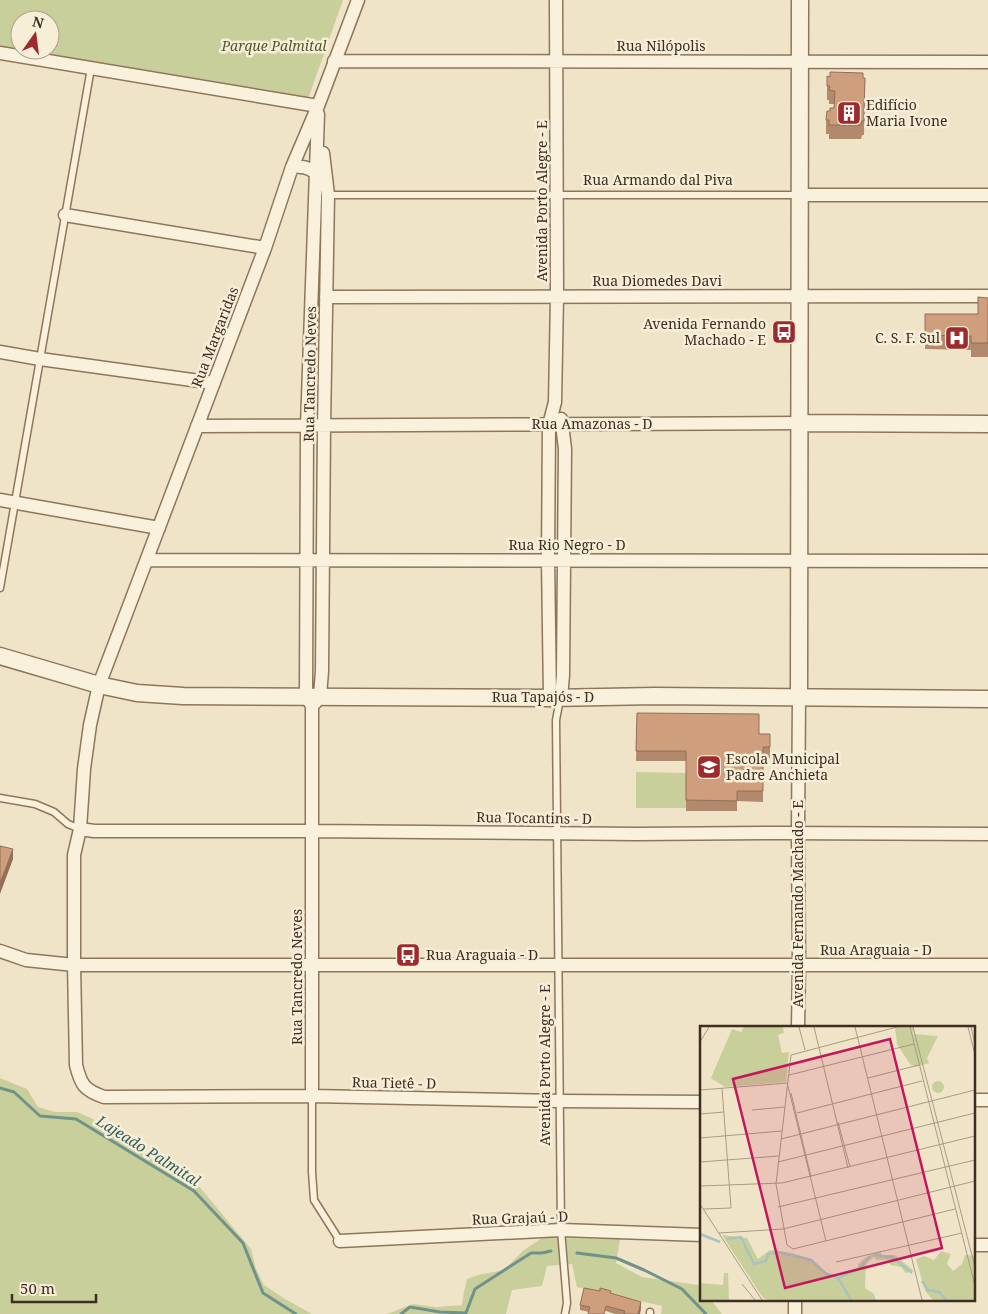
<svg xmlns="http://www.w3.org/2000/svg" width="988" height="1314" font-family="'Noto Serif',serif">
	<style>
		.green { fill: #c9cf9b; fill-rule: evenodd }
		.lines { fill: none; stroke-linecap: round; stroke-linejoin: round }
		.stream { stroke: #6f938a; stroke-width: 3 }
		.service-casing { stroke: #8d765c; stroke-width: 9 }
		.minor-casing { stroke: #8d765c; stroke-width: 15 }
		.tertiary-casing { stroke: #8d765c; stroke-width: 19 }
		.service { stroke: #faf1dc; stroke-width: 6 }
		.minor { stroke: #faf1dc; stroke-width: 12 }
		.tertiary { stroke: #faf1dc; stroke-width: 16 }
		.wall { fill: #b2896c }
		.shaded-wall { fill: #916f58 }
		.building { fill: #cf9f7d; stroke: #916f58 }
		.labels { text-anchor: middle; stroke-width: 5; stroke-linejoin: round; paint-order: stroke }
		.park-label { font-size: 14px; font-style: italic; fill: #4d5a26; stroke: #f7eed8 }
		.street-label { font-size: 14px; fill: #3d2e20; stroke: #f7eed8 }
		.poi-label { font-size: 14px; fill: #3d2e20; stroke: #f7eed8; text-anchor: start }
		.water-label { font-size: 15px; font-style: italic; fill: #2f5d5a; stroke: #f7eed8 }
		.inset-river { fill: none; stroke: #a9c4bc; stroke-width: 2.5 }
		.inset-road { fill: none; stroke: #a89b85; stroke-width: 1 }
		.view { fill: #c2185b; fill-opacity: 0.15; stroke: #c2185b; stroke-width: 2.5 }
		.inset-edge { fill: none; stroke: #3d2e20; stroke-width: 2.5 }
	</style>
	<rect width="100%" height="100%" fill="#f0e4c8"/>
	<!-- green -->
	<path class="green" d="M 0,0 L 343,0 L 308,99 L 0,47 ZM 20,20 L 50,20 L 50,50 L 20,50 Z
		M 636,772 L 686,773 L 686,808 L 636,808 Z
		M 0,1078 L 27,1089 L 38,1107 L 55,1112 L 77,1112 L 91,1118 L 152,1159 L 163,1161 L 198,1185 L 251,1249 L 256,1269 L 264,1285 L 285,1299 L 312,1314 L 0,1314 Z
		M 542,1238 L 620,1239 L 616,1263 L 642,1277 L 698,1285 L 702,1289 L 702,1300 L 711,1300 L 722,1314 L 661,1314 L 662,1306 L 577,1287 L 572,1264 L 547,1266 L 542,1286 L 512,1290 L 506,1314 L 387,1314 L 413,1304 L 436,1307 L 462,1305 L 464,1292 L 467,1279 L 478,1275 L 504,1270 L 524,1250 Z"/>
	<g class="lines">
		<!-- stream -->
		<path class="stream" d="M 0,1088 L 14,1092 L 40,1116 L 76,1119 L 194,1191 L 243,1243 L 263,1293 L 296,1314
			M 577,1253 L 616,1258 L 644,1270 L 682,1289 L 706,1314
			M 401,1314 L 410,1307 L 440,1312 L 466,1313 L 475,1289 L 531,1253 L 542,1253 L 551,1251"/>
		<defs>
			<path id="service" d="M 328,195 L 799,195
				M 0,588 L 91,68
				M 560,699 L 556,720 L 561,1230 L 567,1303 L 565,1314
				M 0,798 L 35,804 L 54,812 L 68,824 L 80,829
				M 312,1096 L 312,1172 L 314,1200 L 340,1241
				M 650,1314 L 650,1312"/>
			<path id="minor" d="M 358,0 L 318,106 L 292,167 L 265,248 L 99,685 L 90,725 L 84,769 L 80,829 L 74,855 L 74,965 L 76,1065 C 81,1085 84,1090 104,1097 L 312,1096 L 560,1101 L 702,1102
				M 0,53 L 318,106
				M 334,61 L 988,62
				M 292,167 C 302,166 308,167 316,173
				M 800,195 L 988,195
				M 65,215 L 265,248
				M 326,297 L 988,296
				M 0,352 L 40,359 L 214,383
				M 197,426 L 800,423
				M 0,500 L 159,528
				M 147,560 L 988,561
				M 550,698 L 548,560 L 549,425 L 555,402 L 557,297 L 556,0
				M 561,698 L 563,675 L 565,449 L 562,424 L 561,419
				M 315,703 L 320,696 L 322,671 L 324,426 L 328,195 L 323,153
				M 80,829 L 94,831 L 312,831 L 636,834 L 779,833 L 988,834
				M 0,951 L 26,960 L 74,965 L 988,965
				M 798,1028 L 799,965 L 798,833 L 799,697
				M 312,1096 L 312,706 L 306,696 L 307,426 L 318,114
				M 974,1100 L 988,1100
				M 340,1241 L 561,1230 L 702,1235
				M 974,1245 L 988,1245
				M 795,1314 L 795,1300"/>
			<path id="tertiary" d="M 800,423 L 988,424
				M 0,656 L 99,685 L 137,693 L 183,696 L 550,698 L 655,696 L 988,699
				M 799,697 L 800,0"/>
		</defs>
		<!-- service casing -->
		<use href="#service" class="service-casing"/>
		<!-- minor casing -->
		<use href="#minor" class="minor-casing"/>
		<!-- tertiary casing -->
		<use href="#tertiary" class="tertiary-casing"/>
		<!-- service -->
		<use href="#service" class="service"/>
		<!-- minor -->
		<use href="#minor" class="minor"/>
		<!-- tertiary -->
		<use href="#tertiary" class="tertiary"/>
	</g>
	<!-- wall -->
	<path class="wall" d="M 863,78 L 865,78 L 864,135 L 862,135 L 861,139 L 829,139 L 829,134 L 826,134 L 826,120 L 830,111 L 834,108 L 834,104 L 829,104 L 829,100 L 827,100 L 827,86 Z
		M 988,298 L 988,357 L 971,357 L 971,350 L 925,349 L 925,314 L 978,314 Z
		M 637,713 L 759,734 L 770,734 L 770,758 L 763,758 L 763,802 L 737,801 L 737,811 L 686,811 L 686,761 L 636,761 Z
		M 611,1293 L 641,1307 L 640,1314 L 615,1314 L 606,1311 L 589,1312 L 580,1310 L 580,1305 Z"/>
	<!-- shaded-wall -->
	<path class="shaded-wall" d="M 13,849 L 13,859 L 0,894 L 0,883 Z
		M 641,1302 L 641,1307 L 640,1314 L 638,1314 Z"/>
	<!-- building -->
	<path class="building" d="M 830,72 L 863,73 L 863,78 L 865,78 L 864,111 L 864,121 L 862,121 L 861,125 L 829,125 L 829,120 L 826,120 L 827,111 L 830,111 L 830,108 L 834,108 L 835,91 L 829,90 L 830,86 L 827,86 L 827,76 L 830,77 Z
		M 978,297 L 988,298 L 988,343 L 971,343 L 971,336 L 925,335 L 925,314 L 978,314 Z
		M 637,713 L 759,714 L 759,734 L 770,734 L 770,747 L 763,747 L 763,791 L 737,791 L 737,801 L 686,800 L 686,751 L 636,751 Z
		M 0,846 L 13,849 L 0,883 Z
		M 584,1288 L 600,1291 L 600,1288 L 611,1291 L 610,1293 L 641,1302 L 638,1314 L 624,1314 L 625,1311 L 606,1306 L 604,1314 L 588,1314 L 590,1307 L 580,1305 Z"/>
	<!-- icons -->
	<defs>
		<symbol id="building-square" viewBox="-11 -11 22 22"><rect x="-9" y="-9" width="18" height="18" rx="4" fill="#9e2a2b" stroke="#f7eed8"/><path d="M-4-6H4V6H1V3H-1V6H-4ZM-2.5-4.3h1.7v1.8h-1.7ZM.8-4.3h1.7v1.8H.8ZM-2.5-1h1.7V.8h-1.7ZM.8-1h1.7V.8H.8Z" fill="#fff"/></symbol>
		<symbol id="bus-square" viewBox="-11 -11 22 22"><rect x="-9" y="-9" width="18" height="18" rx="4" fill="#9e2a2b" stroke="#f7eed8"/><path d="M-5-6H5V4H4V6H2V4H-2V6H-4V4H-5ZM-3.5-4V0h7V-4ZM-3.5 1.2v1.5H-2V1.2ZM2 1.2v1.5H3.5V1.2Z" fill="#fff"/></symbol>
		<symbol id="hospital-square" viewBox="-11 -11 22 22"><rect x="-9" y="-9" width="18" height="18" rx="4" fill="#9e2a2b" stroke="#f7eed8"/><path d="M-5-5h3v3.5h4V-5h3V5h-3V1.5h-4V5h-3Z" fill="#fff"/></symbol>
		<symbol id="school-square" viewBox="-11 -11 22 22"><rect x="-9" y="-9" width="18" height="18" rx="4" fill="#9e2a2b" stroke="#f7eed8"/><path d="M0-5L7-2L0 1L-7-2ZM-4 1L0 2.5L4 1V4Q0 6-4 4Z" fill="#fff"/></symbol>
	</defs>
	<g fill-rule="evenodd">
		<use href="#building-square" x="835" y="99" width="28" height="28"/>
		<use href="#bus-square" x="770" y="318" width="28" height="28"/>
		<use href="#hospital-square" x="943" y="324" width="28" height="28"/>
		<use href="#school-square" x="695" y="753" width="28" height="28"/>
		<use href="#bus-square" x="394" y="941" width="28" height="28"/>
	</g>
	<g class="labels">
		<!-- park labels -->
		<g class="park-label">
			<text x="274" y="51">Parque Palmital</text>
		</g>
		<!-- street labels -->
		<g class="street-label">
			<text x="661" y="51">Rua Nilópolis</text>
			<text x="658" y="185">Rua Armando dal Piva</text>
			<text transform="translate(542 201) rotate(-90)" y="5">Avenida Porto Alegre - E</text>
			<text x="657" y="286">Rua Diomedes Davi</text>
			<text transform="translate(215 337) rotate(-69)" y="5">Rua Margaridas</text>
			<text transform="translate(310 374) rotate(-89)" y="5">Rua Tancredo Neves</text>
			<text x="592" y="429">Rua Amazonas - D</text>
			<text x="567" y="550">Rua Rio Negro - D</text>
			<text x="543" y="702">Rua Tapajós - D</text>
			<text transform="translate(534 818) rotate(1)" y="5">Rua Tocantins - D</text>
			<text transform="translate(798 904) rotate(-90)" y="5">Avenida Fernando Machado - E</text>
			<text x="876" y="955">Rua Araguaia - D</text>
			<text transform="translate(297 977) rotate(-90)" y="5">Rua Tancredo Neves</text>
			<text transform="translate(545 1065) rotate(-90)" y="5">Avenida Porto Alegre - E</text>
			<text transform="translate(394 1083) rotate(1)" y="5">Rua Tietê - D</text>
			<text transform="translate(520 1218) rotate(-2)" y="5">Rua Grajaú - D</text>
		</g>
		<!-- poi labels -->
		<g class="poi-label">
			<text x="866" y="110">Edifício<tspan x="866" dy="16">Maria Ivone</tspan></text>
			<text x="766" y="329" text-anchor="end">Avenida Fernando<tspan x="766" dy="16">Machado - E</tspan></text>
			<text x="940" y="343" text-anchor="end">C. S. F. Sul</text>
			<text x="726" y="764">Escola Municipal<tspan x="726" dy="16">Padre Anchieta</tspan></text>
			<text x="426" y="960">Rua Araguaia - D</text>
		</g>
		<!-- water labels -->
		<g class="water-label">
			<text transform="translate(148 1151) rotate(32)" y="5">Lajeado Palmital</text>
		</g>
	</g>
	<!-- overview -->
	<g transform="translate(700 1026)">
		<rect width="275" height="275" fill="#f0e4c8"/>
		<path d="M 44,1 L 83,1 L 84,7 L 78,9 L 82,27 L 89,26 L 86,56 L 25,61 L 11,52 L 32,3 L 41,6 ZM 195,1 L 214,1 L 213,8 L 238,10 L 227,32 L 229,37 L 216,41 L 210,38 L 197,18 ZM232 61a6 6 0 1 1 12 0a6 6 0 1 1-12 0ZM 22,209 L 47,212 L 58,233 L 70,224 L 92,227 L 111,233 L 126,246 L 138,251 L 158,242 L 158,238 L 166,231 L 181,225 L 181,229 L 195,229 L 214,245 L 206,247 L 201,241 L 190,239 L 190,234 L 176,234 L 174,231 L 166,238 L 165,262 L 174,268 L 176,274 L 70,274 L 63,272 ZM 241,225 L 251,228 L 247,238 L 253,245 L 262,238 L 265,229 L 275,230 L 275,274 L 233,274 L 225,265 L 216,233 L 224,230 L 234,234 ZM 24,247 L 28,247 L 29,274 L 0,274 L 0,257 L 23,259 Z" fill="#c9cf9b"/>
		<path class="inset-river" d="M 0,208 L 20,216M 27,213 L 41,211 L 54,238 L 66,235 L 68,228 L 78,226 L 111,234 L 126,248 L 138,252 L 159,243 L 170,230M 174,229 L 192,231 L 212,247M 138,252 L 151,274M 222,255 L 228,264 L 239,266 L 246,274"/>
		<path class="inset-road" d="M 99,1 L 105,24M 114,1 L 148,142M 155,1 L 222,274M 197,1 L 91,29 L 76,158 L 87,219 L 93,223 L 255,183M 210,1 L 275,260M 213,1 L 275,241M 268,1 L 275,29M 271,1 L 275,18M 0,16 L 9,1M 89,49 L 214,18M 168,52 L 219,39M 88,60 L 126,215M 0,64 L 88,57M 91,67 L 111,151M 52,84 L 85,81M 97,87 L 222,55M 0,88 L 24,86M 138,96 L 150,141M 0,112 L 82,105M 81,113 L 275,64M 0,136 L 79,130M 78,136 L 275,87M 0,160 L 82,157 L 275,110M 0,178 L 62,274M 78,181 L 275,134M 4,183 L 31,182 L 22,62M 19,207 L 83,203 L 275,155M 136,236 L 262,207M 42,258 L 55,274"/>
		<path class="view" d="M 190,13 L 242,222 L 85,262 L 33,53 Z"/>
		<rect width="275" height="275" class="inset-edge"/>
	</g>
	<!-- north arrow -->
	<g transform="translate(35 35) rotate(14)"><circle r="24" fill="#f7eed8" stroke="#ada18e"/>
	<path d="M0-4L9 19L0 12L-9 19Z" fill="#9e2a2b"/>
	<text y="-8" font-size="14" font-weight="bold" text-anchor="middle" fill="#3d2e20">N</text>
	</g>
	<!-- scale -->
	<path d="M12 1294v8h84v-8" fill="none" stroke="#3d2e20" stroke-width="2.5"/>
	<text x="20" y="1294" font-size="15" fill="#3d2e20" stroke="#f7eed8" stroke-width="4" paint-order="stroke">50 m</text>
</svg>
